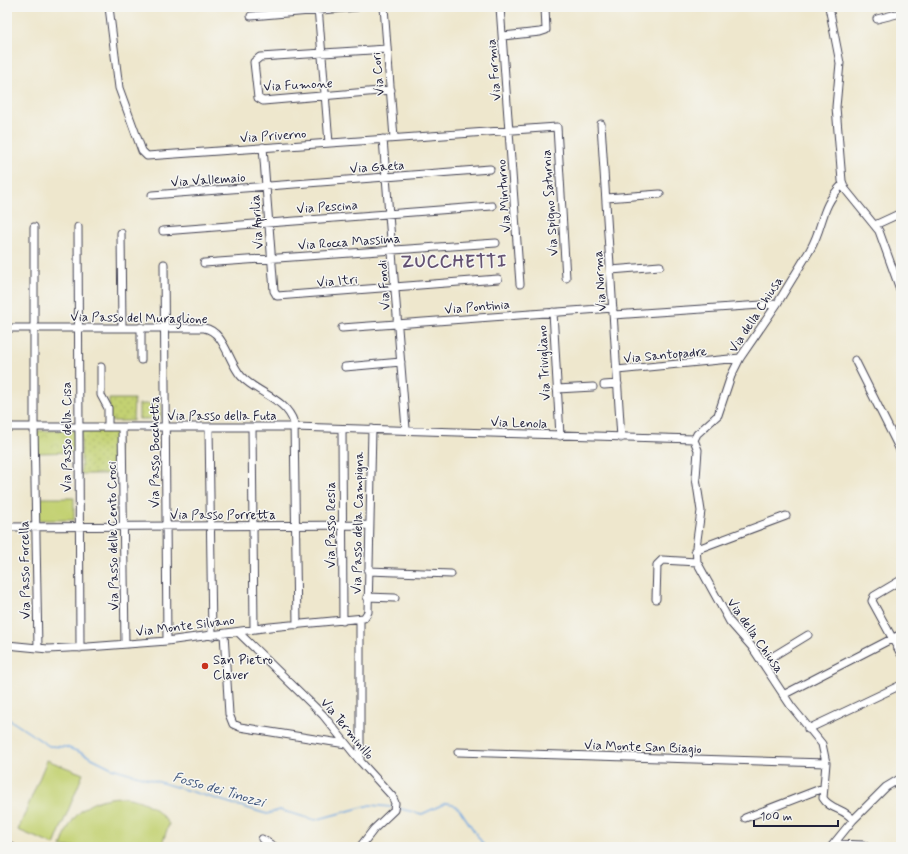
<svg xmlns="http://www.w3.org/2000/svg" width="908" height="854" font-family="Mynerve,sans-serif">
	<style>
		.grass { fill: url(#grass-dots); stroke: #727a56 }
		.park { fill: url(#park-crowns); stroke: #727a56 }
		.garden { fill: #c3d172; stroke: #727a56 }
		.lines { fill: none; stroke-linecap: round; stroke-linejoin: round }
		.stream { stroke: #73a8e1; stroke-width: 1.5 }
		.minor-casing { stroke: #414051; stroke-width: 9 }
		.minor { stroke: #fff; stroke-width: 7 }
		.poi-dot { fill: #c8321e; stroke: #f6f6f2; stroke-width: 1.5 }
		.labels { text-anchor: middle; stroke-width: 3; stroke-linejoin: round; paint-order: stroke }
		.street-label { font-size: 13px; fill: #22223b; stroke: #f6f6f2 }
		.poi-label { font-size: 13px; fill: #22223b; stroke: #f6f6f2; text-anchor: start }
		.water-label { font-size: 14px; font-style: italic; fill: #42587d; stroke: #f6f6f2 }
		.district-label { font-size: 17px; font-weight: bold; letter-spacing: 1px; fill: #645273; stroke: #f6f6f2 }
	</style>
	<defs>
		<pattern id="grass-dots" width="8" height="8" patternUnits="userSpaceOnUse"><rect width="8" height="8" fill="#c3d172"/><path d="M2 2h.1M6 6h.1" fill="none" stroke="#a7b364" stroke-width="1.8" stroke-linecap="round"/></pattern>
		<pattern id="park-crowns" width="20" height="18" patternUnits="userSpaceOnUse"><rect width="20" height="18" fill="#c3d172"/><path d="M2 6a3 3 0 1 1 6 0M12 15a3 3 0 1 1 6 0" fill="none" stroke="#a7b364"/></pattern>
	</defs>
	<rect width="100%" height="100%" fill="#f6f6f2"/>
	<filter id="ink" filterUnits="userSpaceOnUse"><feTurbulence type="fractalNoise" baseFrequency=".025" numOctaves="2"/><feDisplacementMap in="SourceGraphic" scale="8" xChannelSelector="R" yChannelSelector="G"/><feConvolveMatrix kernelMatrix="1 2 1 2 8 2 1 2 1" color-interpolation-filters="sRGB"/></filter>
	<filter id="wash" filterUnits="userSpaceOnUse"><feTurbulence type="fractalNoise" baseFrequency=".012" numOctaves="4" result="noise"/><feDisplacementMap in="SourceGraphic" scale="16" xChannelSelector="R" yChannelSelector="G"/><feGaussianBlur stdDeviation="0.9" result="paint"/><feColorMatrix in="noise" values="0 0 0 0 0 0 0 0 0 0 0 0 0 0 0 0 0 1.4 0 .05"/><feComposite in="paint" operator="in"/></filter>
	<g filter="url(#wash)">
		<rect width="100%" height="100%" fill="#eee7cd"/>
		<!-- grass -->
		<path class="grass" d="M 109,399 L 134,399 L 133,421 L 109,421 Z
			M 139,404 L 161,404 L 161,419 L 139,419 Z
			M 81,431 L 118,431 L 117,474 L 81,474 Z"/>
		<!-- park -->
		<path class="park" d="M 75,430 L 75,452 L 37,453 L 37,431 Z"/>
		<!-- garden -->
		<path class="garden" d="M 37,498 L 74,498 L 74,520 L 37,520 Z
			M 47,760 L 83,774 L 54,845 L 18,830 Z
			M 122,797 C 143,799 156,807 169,824 L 161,847 L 61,847 C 70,814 88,798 122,797 Z"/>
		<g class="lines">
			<!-- stream -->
			<path class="stream" d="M 7,718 L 49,746 L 66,747 L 82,753 L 112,768 L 267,814 L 280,810 L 315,820 L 370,805 L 391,807
				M 397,808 L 422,814 L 446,803 L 453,804 L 460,810 L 485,847"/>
		</g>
	</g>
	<g filter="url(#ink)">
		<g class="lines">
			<defs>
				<path id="minor" d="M 109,7 L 119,88 L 142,151 L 147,156 L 557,127 L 566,278
					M 318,7 L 329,143
					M 384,7 L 394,138
					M 500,7 L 520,284
					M 829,7 L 840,63 L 836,107 L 842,181 L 845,189 L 879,231 L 901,292
					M 251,16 L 357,7
					M 877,19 L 901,13
					M 503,36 L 540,32 L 546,30 L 545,7
					M 387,49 L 260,57 L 254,62 L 258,98 L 263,101 L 391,90
					M 601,124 L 621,438
					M 383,139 L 406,429
					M 263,147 L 274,291 L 277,296 L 498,279
					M 152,195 L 490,169
					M 606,198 L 660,194
					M 875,225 L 901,213
					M 34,227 L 34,427 L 38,648
					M 78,227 L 80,648
					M 163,231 L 492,206
					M 121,233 L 122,327
					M 204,263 L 496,243
					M 164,264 L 167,641
					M 611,270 L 660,266
					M 553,312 L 560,436
					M 613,315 L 777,304
					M 7,328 L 204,328 C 224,331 228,361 241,376 C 256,393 286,398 294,423 L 297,625
					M 342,328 L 613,308
					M 141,360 L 141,327
					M 855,360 L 901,452
					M 101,367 L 101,395 L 108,408 L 108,426
					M 345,367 L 401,362
					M 617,370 L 740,358
					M 604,385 L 618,384
					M 557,389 L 593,387
					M 7,427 L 294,427 L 694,439
					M 122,427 L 125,644
					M 209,427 L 212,636
					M 252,427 L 254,629
					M 342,429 L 343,621
					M 7,527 L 367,525
					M 695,550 L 786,516
					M 368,571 L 451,574
					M 901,580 L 874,596 L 872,601 L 901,654
					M 367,597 L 395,598
					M 656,599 L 657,565 L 662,560 L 697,562
					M 360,619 L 360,761
					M 238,632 L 323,715 L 360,761 L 392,796 L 395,803 L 394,810 L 374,829 L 360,847
					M 224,634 L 229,714 L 233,724 L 240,727 L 346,744
					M 7,645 L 48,649 L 88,647 L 167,641 L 270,627 L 364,618 L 368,612 L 372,429
					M 762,663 L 808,635
					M 783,695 L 901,634
					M 808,729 L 901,685
					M 458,752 L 826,763
					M 745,818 L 823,788
					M 853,820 L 886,787 L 901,778
					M 262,839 L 275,847
					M 7,844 L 12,847
					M 834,844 L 864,845
					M 831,847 L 853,820 C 845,808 830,810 823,798 L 826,763 L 822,744 L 791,706 L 752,647 L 730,622 L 697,562 L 696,547 L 701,511 L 696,478 L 698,450 L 694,440 L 697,434 L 718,415 L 731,376 L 740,358 L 777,304 L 810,250 C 825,224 819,208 843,184"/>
			</defs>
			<!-- minor casing -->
			<use href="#minor" class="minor-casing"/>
			<!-- minor -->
			<use href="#minor" class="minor"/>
		</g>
	</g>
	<!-- markers -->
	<circle class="poi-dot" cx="205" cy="666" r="4"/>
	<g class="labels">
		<!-- street labels -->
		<g class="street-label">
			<text transform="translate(493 70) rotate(-95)" y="5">Via Formia</text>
			<text transform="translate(377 74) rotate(-95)" y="5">Via Cori</text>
			<text transform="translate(298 84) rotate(-3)" y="5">Via Fumone</text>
			<text transform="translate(273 135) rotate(-4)" y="5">Via Priverno</text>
			<text transform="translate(377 166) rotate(-4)" y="5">Via Gaeta</text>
			<text transform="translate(208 179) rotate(-4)" y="5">Via Vallemaio</text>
			<text transform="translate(503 196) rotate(-94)" y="5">Via Minturno</text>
			<text transform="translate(549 203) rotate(-94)" y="5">Via Spigno Saturnia</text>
			<text transform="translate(327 206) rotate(-4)" y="5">Via Pescina</text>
			<text transform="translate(256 222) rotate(-94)" y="5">Via Aprilia</text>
			<text transform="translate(349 241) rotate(-4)" y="5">Via Rocca Massima</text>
			<text transform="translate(337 280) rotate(-5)" y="5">Via Itri</text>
			<text transform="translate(599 281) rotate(-94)" y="5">Via Norma</text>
			<text transform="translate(383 285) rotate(-94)" y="5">Via Fondi</text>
			<text transform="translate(477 306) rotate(-5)" y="5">Via Pontinia</text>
			<text transform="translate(755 314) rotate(-57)" y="5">Via della Chiusa</text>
			<text transform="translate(139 317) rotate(1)" y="5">Via Passo del Muraglione</text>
			<text transform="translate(665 354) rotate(-5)" y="5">Via Santopadre</text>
			<text transform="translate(543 363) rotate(-93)" y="5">Via Trivigliano</text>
			<text x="222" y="420">Via Passo della Futa</text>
			<text transform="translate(519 422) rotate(2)" y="5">Via Lenola</text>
			<text transform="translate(66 437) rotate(-90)" y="5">Via Passo della Cisa</text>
			<text transform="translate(154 452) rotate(-90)" y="5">Via Passo Bocchetta</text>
			<text x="223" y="519">Via Passo Porretta</text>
			<text transform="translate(357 523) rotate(-89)" y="5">Via Passo della Campigna</text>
			<text transform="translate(330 525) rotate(-90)" y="5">Via Passo Resia</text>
			<text transform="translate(112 536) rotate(-91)" y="5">Via Passo delle Cento Croci</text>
			<text transform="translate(24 570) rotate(-91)" y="5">Via Passo Forcella</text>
			<text transform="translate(185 625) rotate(-7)" y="5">Via Monte Silvano</text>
			<text transform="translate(756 635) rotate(55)" y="5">Via della Chiusa</text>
			<text transform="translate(348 728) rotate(50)" y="5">Via Terminillo</text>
			<text transform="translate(643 746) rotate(2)" y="5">Via Monte San Biagio</text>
		</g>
		<!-- poi labels -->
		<g class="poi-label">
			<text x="213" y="664">San Pietro<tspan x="213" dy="15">Claver</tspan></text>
		</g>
		<!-- water labels -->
		<g class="water-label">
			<text transform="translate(219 789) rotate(16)" y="5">Fosso dei Tinozzi</text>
		</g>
		<!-- district labels -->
		<g class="district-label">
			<text x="454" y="267">ZUCCHETTI</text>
		</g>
	</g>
	<!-- margin -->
	<rect width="908" height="854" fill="none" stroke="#f6f6f2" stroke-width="24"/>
	<!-- scale -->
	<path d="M754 820v6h84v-6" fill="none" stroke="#22223b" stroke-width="2"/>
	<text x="760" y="820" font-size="12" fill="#22223b" stroke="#f6f6f2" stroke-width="3" paint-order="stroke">100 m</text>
</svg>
